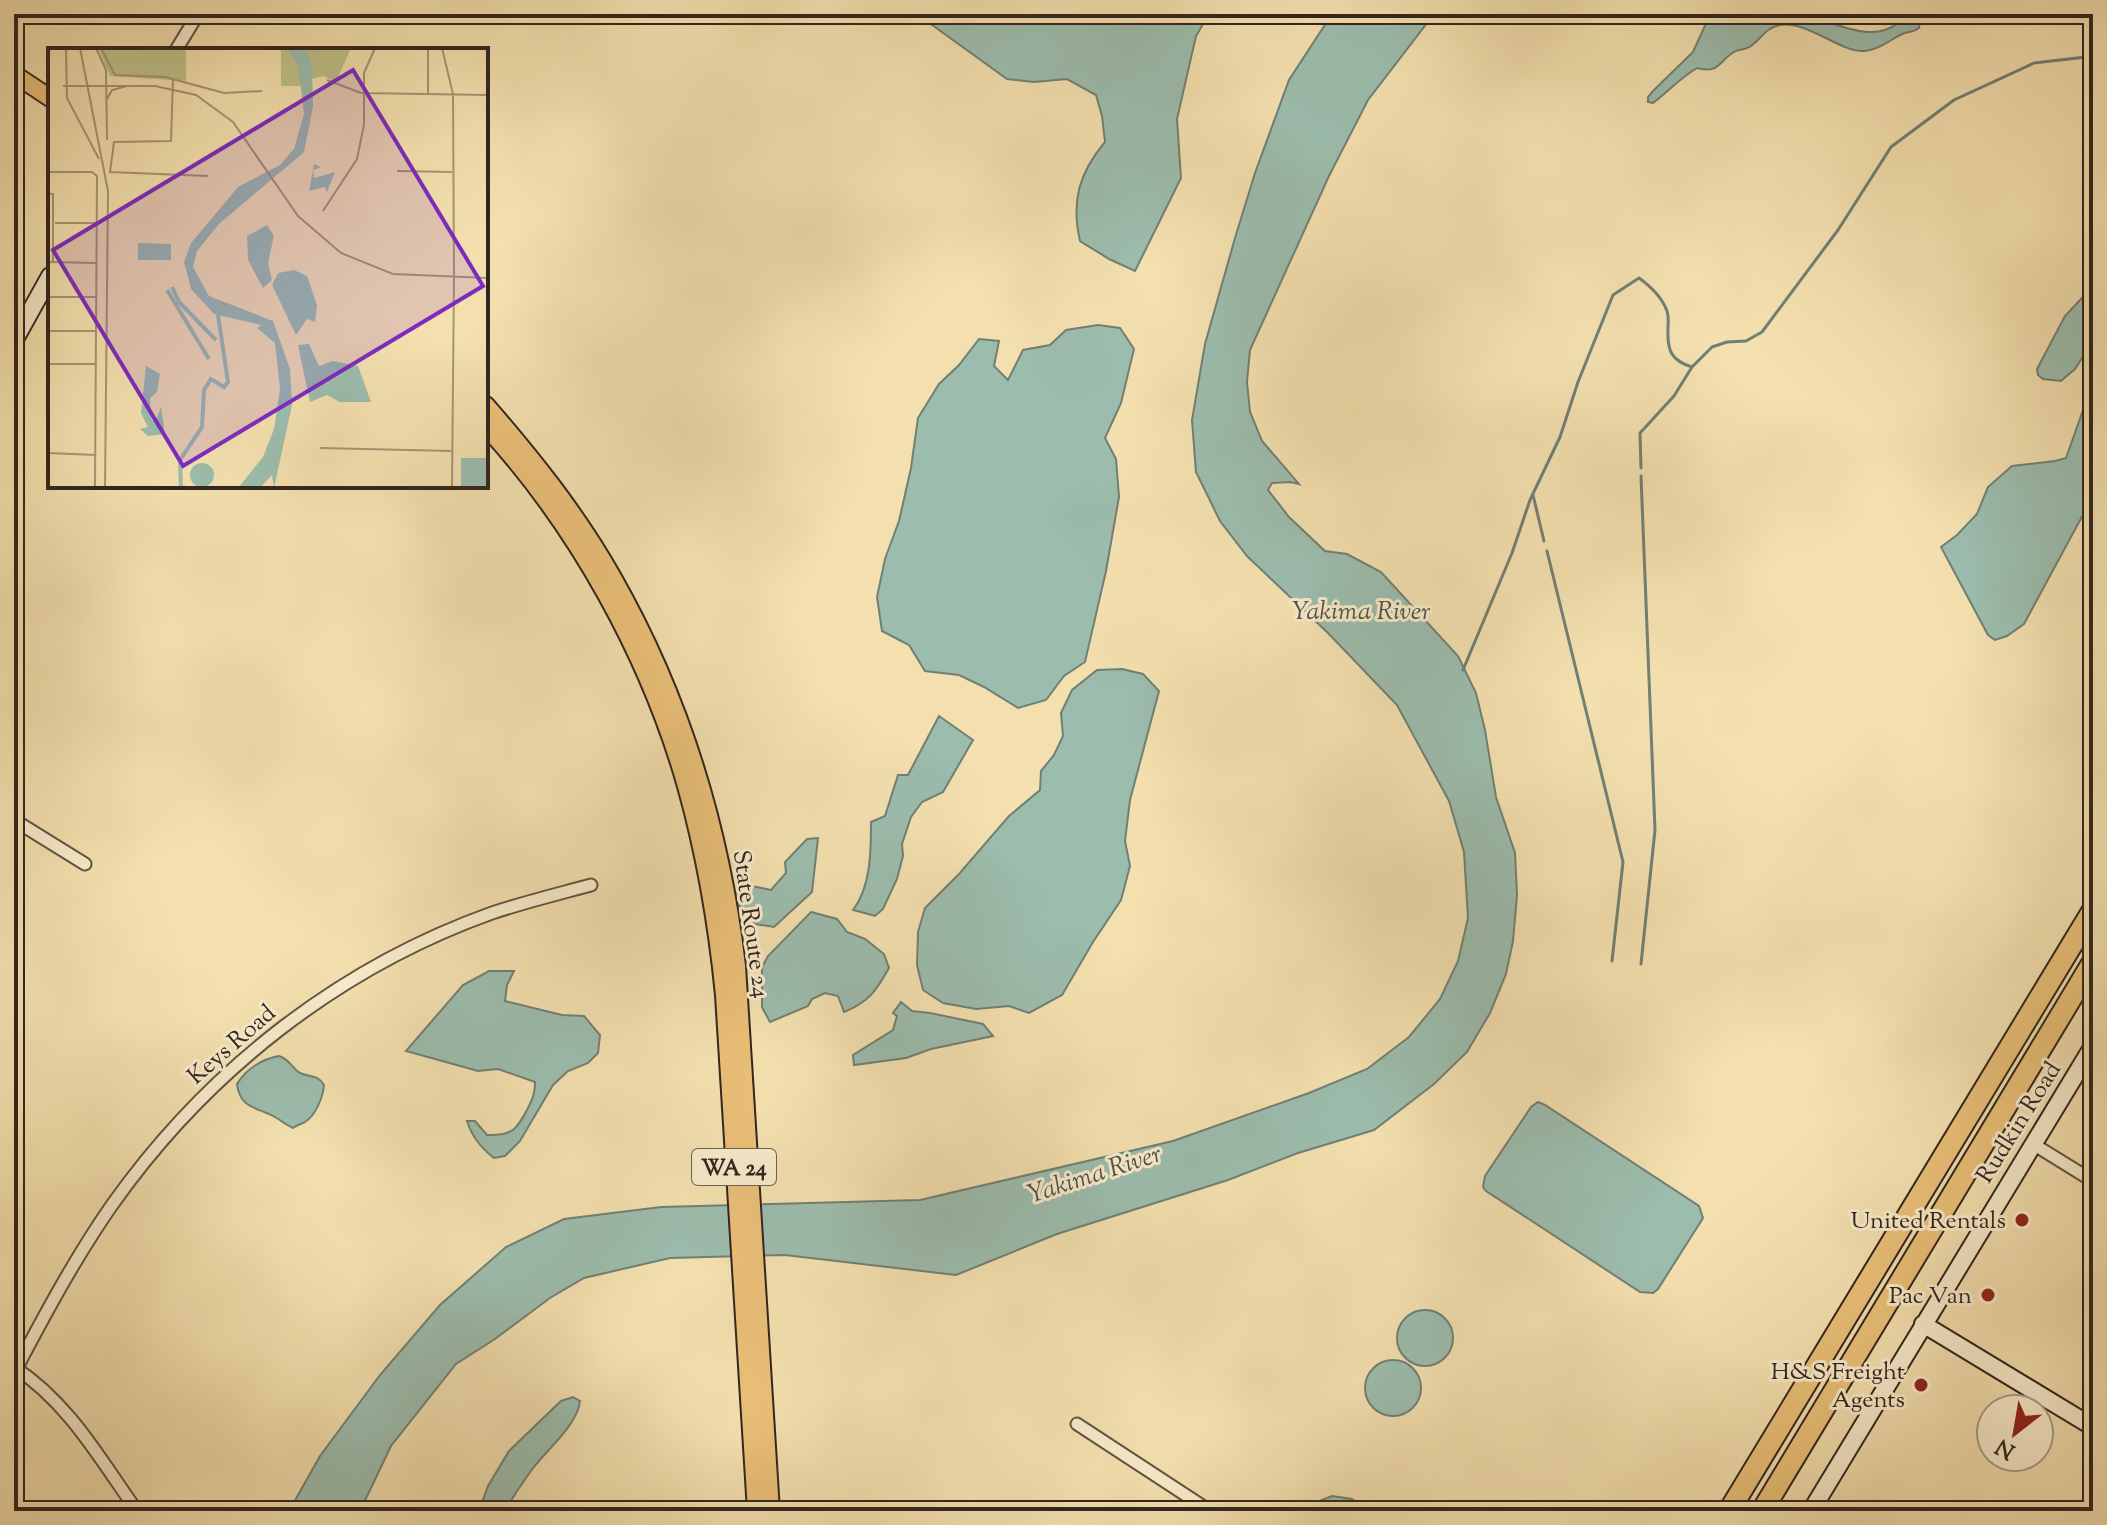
<svg xmlns="http://www.w3.org/2000/svg" width="2107" height="1525" font-family="'Sorts Mill Goudy',serif">
	<style>
		.water { fill: #9cbdae; stroke: #718075; stroke-width: 2 }
		.lines { fill: none; stroke-linecap: round; stroke-linejoin: round }
		.stream { stroke: #718075; stroke-width: 3 }
		.street-casing { stroke: #625443; stroke-width: 15 }
		.secondary-casing { stroke: #31251f; stroke-width: 20 }
		.primary-casing { stroke: #31251f; stroke-width: 20 }
		.highway-casing { stroke: #31251f; stroke-width: 24 }
		.street { stroke: #f8ebcb; stroke-width: 11 }
		.secondary { stroke: #f8ebcb; stroke-width: 16 }
		.primary { stroke: #eac078; stroke-width: 16 }
		.highway { stroke: #eac078; stroke-width: 20 }
		.poi-dot { fill: #8f2418; stroke: #f8ebcb; stroke-width: 3 }
		.labels { text-anchor: middle; stroke-width: 6; stroke-linejoin: round; paint-order: stroke }
		.shield { fill: #f8ebcb; stroke: #6d6053; stroke-width: 2 }
		.shield-label { font-size: 22px; font-weight: bold; fill: #31251f }
		.street-label { font-size: 24px; fill: #31251f; stroke: #f8ebcb }
		.poi-label { font-size: 24px; fill: #31251f; stroke: #f8ebcb; text-anchor: end }
		.water-label { font-size: 26px; font-style: italic; fill: #51534a; stroke: #f8ebcb }
		.inset-river { fill: none; stroke: #9cbdae; stroke-width: 4 }
		.inset-road { fill: none; stroke: #a69575; stroke-width: 2 }
		.view { fill: #7b2cbf; fill-opacity: 0.15; stroke: #7b2cbf; stroke-width: 4 }
		.inset-edge { fill: none; stroke: #31251f; stroke-width: 4 }
	</style>
	<rect width="100%" height="100%" fill="#f4e0af"/>
	<filter id="stains"><feTurbulence type="fractalNoise" baseFrequency=".0025" numOctaves="4"/><feColorMatrix values="0 0 0 0 .2 0 0 0 0 .09 0 0 0 0 .02 0 0 0 .5 -.17"/></filter>
	<radialGradient id="worn" r=".72"><stop offset=".6" stop-color="#630" stop-opacity="0"/><stop offset="1" stop-color="#630" stop-opacity=".3"/></radialGradient>
	<!-- water -->
	<path class="water" d="M 917,14 L 1209,14 L 1196,36 L 1177,119 L 1181,178 L 1135,271 L 1109,259 L 1080,241 C 1071,201 1079,173 1105,142 L 1102,116 L 1096,95 L 1067,79 L 1034,82 L 1007,79 Z
		M 1332,14 L 1434,14 L 1368,100 L 1329,176 L 1250,350 L 1247,382 L 1250,412 L 1262,441 L 1299,484 L 1290,482 L 1272,483 L 1268,490 L 1289,517 L 1325,551 L 1347,554 L 1381,572 L 1458,656 L 1476,693 L 1485,730 L 1496,797 L 1515,853 L 1517,895 L 1513,941 L 1506,974 L 1490,1013 L 1467,1052 L 1434,1084 L 1374,1130 L 1298,1153 L 1228,1180 L 1057,1234 L 956,1275 L 785,1255 L 670,1258 L 584,1278 L 550,1298 L 495,1339 L 456,1364 L 391,1446 L 360,1511 L 289,1511 L 320,1456 L 380,1375 L 440,1305 L 506,1247 L 564,1219 L 661,1207 L 920,1200 L 1173,1141 L 1309,1093 L 1367,1069 L 1409,1037 L 1440,999 L 1458,961 L 1468,918 L 1464,852 L 1449,801 L 1397,705 L 1328,633 L 1247,556 L 1220,521 L 1196,472 L 1192,420 L 1205,344 L 1235,238 L 1255,173 L 1289,80 Z
		M 1714,14 C 1741,14 1769,12 1796,14 C 1828,16 1867,47 1898,23 L 1896,14 L 1918,14 L 1920,20 L 1919,28 C 1913,33 1909,31 1902,34 C 1890,40 1877,51 1863,51 C 1837,52 1797,11 1770,29 C 1763,33 1758,41 1751,46 C 1746,50 1739,49 1734,52 C 1718,62 1719,74 1697,68 C 1680,78 1669,91 1653,103 L 1648,102 L 1648,97 L 1653,91 L 1693,52 L 1708,19 Z
		M 2093,286 L 2093,341 L 2075,369 L 2061,381 L 2043,379 L 2038,375 L 2037,369 L 2065,316 Z
		M 1098,325 L 1120,328 L 1134,349 L 1121,403 L 1105,438 L 1116,459 L 1119,497 L 1106,571 L 1085,662 L 1064,676 L 1046,700 L 1018,708 L 984,687 L 959,675 L 925,671 L 909,645 L 882,631 L 877,597 L 885,559 L 899,521 L 911,468 L 918,418 L 939,384 L 959,365 L 979,339 L 999,341 L 994,366 L 1008,380 L 1023,350 L 1050,345 L 1066,330 Z
		M 2093,382 L 2093,500 L 2085,511 L 2024,624 L 2007,636 L 1995,640 L 1988,635 L 1941,547 L 1957,535 L 1977,514 L 1988,487 L 2012,466 L 2055,461 L 2066,458 Z
		M 1122,669 L 1143,674 L 1159,691 L 1130,800 L 1125,841 L 1130,866 L 1121,900 L 1093,942 L 1062,995 L 1029,1013 L 1009,1006 L 976,1009 L 943,1003 L 923,990 L 917,965 L 918,932 L 925,908 L 959,874 L 1009,816 L 1040,790 L 1041,771 L 1054,755 L 1063,736 L 1061,713 L 1072,690 L 1097,670 Z
		M 939,716 L 973,740 L 943,792 L 922,802 L 911,817 L 902,844 L 903,856 L 897,879 L 883,909 L 875,916 L 853,910 C 871,887 871,851 871,822 L 885,816 L 898,775 L 908,775 Z
		M 818,838 L 812,892 L 774,927 L 755,924 L 746,909 L 737,905 L 732,890 L 747,885 L 771,890 L 786,873 L 785,862 L 807,839 Z
		M 811,912 L 837,919 L 847,932 L 865,939 L 884,954 L 889,968 C 876,991 869,1002 844,1012 L 838,996 L 825,993 L 812,999 L 808,1006 L 770,1022 L 762,1007 L 762,967 L 768,956 Z
		M 489,971 L 514,971 L 507,985 L 505,1001 L 562,1015 L 584,1016 L 600,1035 L 598,1053 L 588,1063 L 568,1071 L 553,1085 L 520,1141 L 505,1156 L 494,1158 C 481,1148 472,1137 467,1121 L 475,1121 L 487,1135 C 513,1136 517,1129 528,1108 C 533,1098 535,1093 535,1082 L 498,1069 L 478,1071 L 406,1051 L 463,985 Z
		M 901,1002 L 912,1011 L 930,1013 L 983,1024 L 993,1036 L 931,1049 L 906,1058 L 854,1065 L 853,1055 L 893,1030 L 897,1016 L 893,1013 Z
		M 279,1056 C 291,1060 291,1068 300,1073 C 311,1078 317,1074 324,1085 C 323,1097 316,1115 305,1122 C 301,1124 297,1125 293,1128 C 286,1125 282,1121 275,1117 C 257,1107 240,1109 237,1084 C 246,1069 262,1059 279,1056 Z
		M 1538,1102 L 1545,1105 L 1699,1206 L 1703,1218 L 1658,1289 L 1653,1293 L 1640,1292 L 1486,1191 L 1483,1187 L 1485,1176 L 1531,1107 Z
		M1397 1338a28 28 0 1 1 56 0a28 28 0 1 1-56 0Z
		M1365 1388a28 28 0 1 1 56 0a28 28 0 1 1-56 0Z
		M 573,1397 L 580,1401 C 578,1424 547,1450 533,1468 C 523,1482 513,1496 505,1511 L 479,1511 L 488,1486 L 509,1451 L 561,1401 Z
		M 1332,1496 L 1352,1499 L 1367,1511 L 1308,1511 L 1319,1501 Z"/>
	<g class="lines">
		<!-- stream -->
		<path class="stream" d="M 1920,14 L 1936,23 L 1943,14
			M 1641,468 L 1640,433 L 1674,396 L 1692,367
			M 1533,495 L 1544,541
			M 1547,551 L 1623,862 L 1612,961
			M 1463,670 L 1512,553 L 1530,500 L 1560,437 L 1578,382 L 1613,295 L 1639,278 C 1650,286 1662,297 1667,311 C 1669,317 1668,323 1668,330 C 1667,351 1672,361 1692,367 L 1712,347 L 1727,342 L 1746,341 L 1762,332 L 1838,230 L 1891,147 L 1954,100 L 2034,63 L 2086,57 L 2093,53
			M 1641,964 L 1655,830 L 1641,476"/>
		<defs>
			<path id="street" d="M 176,50 L 198,14
				M 14,820 L 85,864
				M 2033,1144 L 2093,1181
				M 14,1367 C 69,1403 100,1459 137,1511
				M 14,1373 C 44,1316 75,1258 112,1205 C 206,1072 338,968 492,913 C 525,902 558,894 591,885
				M 1077,1424 L 1210,1511"/>
			<path id="secondary" d="M 14,341 L 50,276
				M 1923,1324 L 2093,1427
				M 1811,1511 L 2093,1046"/>
			<path id="primary" d="M 14,74 L 50,98
				M 486,405 C 532,458 577,514 612,576 C 680,695 721,829 737,966 L 771,1511
				M 486,427 C 577,526 649,656 686,786 C 705,854 717,924 724,995 L 756,1511"/>
			<path id="highway" d="M 1729,1511 L 2093,910
				M 1762,1511 L 2093,962"/>
		</defs>
		<!-- street casing -->
		<use href="#street" class="street-casing"/>
		<!-- secondary casing -->
		<use href="#secondary" class="secondary-casing"/>
		<!-- primary casing -->
		<use href="#primary" class="primary-casing"/>
		<!-- highway casing -->
		<use href="#highway" class="highway-casing"/>
		<!-- street -->
		<use href="#street" class="street"/>
		<!-- secondary -->
		<use href="#secondary" class="secondary"/>
		<!-- primary -->
		<use href="#primary" class="primary"/>
		<!-- highway -->
		<use href="#highway" class="highway"/>
	</g>
	<!-- markers -->
	<g class="poi-dot">
		<circle cx="2022" cy="1220" r="8"/>
		<circle cx="1988" cy="1295" r="8"/>
		<circle cx="1921" cy="1385" r="8"/>
	</g>
	<g class="labels">
		<!-- shield labels -->
		<rect class="shield" x="692" y="1149" width="84" height="36" rx="6"/>
		<g class="shield-label">
			<text x="734" y="1175">WA 24</text>
		</g>
		<!-- street labels -->
		<g class="street-label">
			<text transform="translate(752 924) rotate(82)" y="8">State Route 24</text>
			<text transform="translate(231 1044) rotate(-41)" y="8">Keys Road</text>
			<text transform="translate(2018 1122) rotate(-58)" y="8">Rudkin Road</text>
		</g>
		<!-- poi labels -->
		<g class="poi-label">
			<text x="2006" y="1228">United Rentals</text>
			<text x="1972" y="1303">Pac Van</text>
			<text x="1905" y="1379">H&amp;S Freight<tspan x="1905" dy="28">Agents</tspan></text>
		</g>
		<!-- water labels -->
		<g class="water-label">
			<text x="1361" y="619">Yakima River</text>
			<text transform="translate(1094 1173) rotate(-18)" y="9">Yakima River</text>
		</g>
	</g>
	<!-- overview -->
	<g transform="translate(48 48)">
		<rect width="440" height="440" fill="#f4e0af"/>
		<path d="M 50,0 L 138,0 L 138,33 L 62,28 ZM 233,0 L 303,0 L 288,34 L 275,28 L 263,31 L 263,38 L 233,38 Z" fill="#bfc188"/>
		<path d="M 239,0 L 258,0 L 264,18 L 265,59 L 256,104 L 171,176 L 149,203 L 145,219 L 161,248 L 225,273 L 242,321 L 244,357 L 226,440 L 224,427 L 212,440 L 190,440 L 215,409 L 226,381 L 232,341 L 227,295 L 209,280 L 213,277 L 166,266 L 143,241 L 136,214 L 143,195 L 190,139 L 232,117 L 246,101 L 256,66 L 250,18 ZM 266,116 L 273,119 L 265,122 L 266,130 L 287,124 L 279,144 L 277,139 L 261,143 ZM 219,177 L 226,188 L 220,215 L 224,232 L 215,240 L 200,212 L 199,188 ZM 90,195 L 123,196 L 123,212 L 90,212 ZM 246,222 L 259,228 L 269,257 L 267,274 L 259,271 L 248,287 L 224,237 L 230,225 ZM 261,296 L 271,318 L 285,313 L 310,318 L 323,354 L 292,354 L 279,347 L 262,354 L 250,297 ZM 98,318 L 112,326 L 109,344 L 102,350 L 103,370 L 107,374 L 113,359 L 117,386 L 100,388 L 92,381 L 100,379 L 93,365 ZM 413,410 L 440,410 L 440,438 L 413,440 ZM142 427a12 12 0 1 1 24 0a12 12 0 1 1-24 0Z" fill="#9cbdae"/>
		<path class="inset-river" d="M 124,239 L 131,254 L 168,292M 119,242 L 161,311M 133,440 L 132,412 L 154,379 L 156,342 L 163,331 L 176,339 L 180,334 L 170,267"/>
		<path class="inset-road" d="M 18,0 L 19,50 L 51,111M 32,0 L 60,143 L 57,440M 48,0 L 58,22 L 59,92M 53,0 L 67,27 L 117,29 L 176,45 L 214,43M 394,0 L 405,46 L 406,228M 125,31 L 123,93 L 66,94 L 62,124 L 160,128M 279,32 L 313,45 L 440,47M 15,38 L 107,38 L 148,47 L 185,74 L 250,168 L 293,205 L 345,226 L 440,230M 380,46 L 380,0M 59,51 L 64,42 L 79,38M 349,123 L 404,124M 0,124 L 44,124 L 49,128 L 47,440M 0,146 L 5,146 L 5,214M 275,163 L 309,111 L 316,77 L 316,25 L 327,0M 7,175 L 48,175M 0,214 L 49,215M 0,249 L 48,249M 0,283 L 48,283M 0,316 L 48,316M 272,400 L 404,403M 0,405 L 48,407M 404,440 L 406,228"/>
		<path class="view" d="M 305,22 L 435,238 L 135,418 L 5,202 Z"/>
		<rect width="440" height="440" class="inset-edge"/>
	</g>
	<!-- margin -->
	<rect width="2107" height="1525" fill="none" stroke="#f4e0af" stroke-width="48"/>
	<rect x="16" y="16" width="2075" height="1493" fill="none" stroke="#31251f" stroke-width="4"/>
	<rect x="24" y="24" width="2059" height="1477" fill="none" stroke="#31251f" stroke-width="2"/>
	<!-- north arrow -->
	<g transform="translate(2015 1433) rotate(211)"><circle r="38" fill="#f8ebcb" stroke="#a89c86" stroke-width="2"/>
	<path d="M0-6L14 30L0 20L-14 30Z" fill="#8f2418"/>
	<text y="-12" font-size="22" font-weight="bold" text-anchor="middle" fill="#31251f">N</text>
	</g>
	<rect width="100%" height="100%" filter="url(#stains)"/>
	<rect width="100%" height="100%" fill="url(#worn)"/>
</svg>
